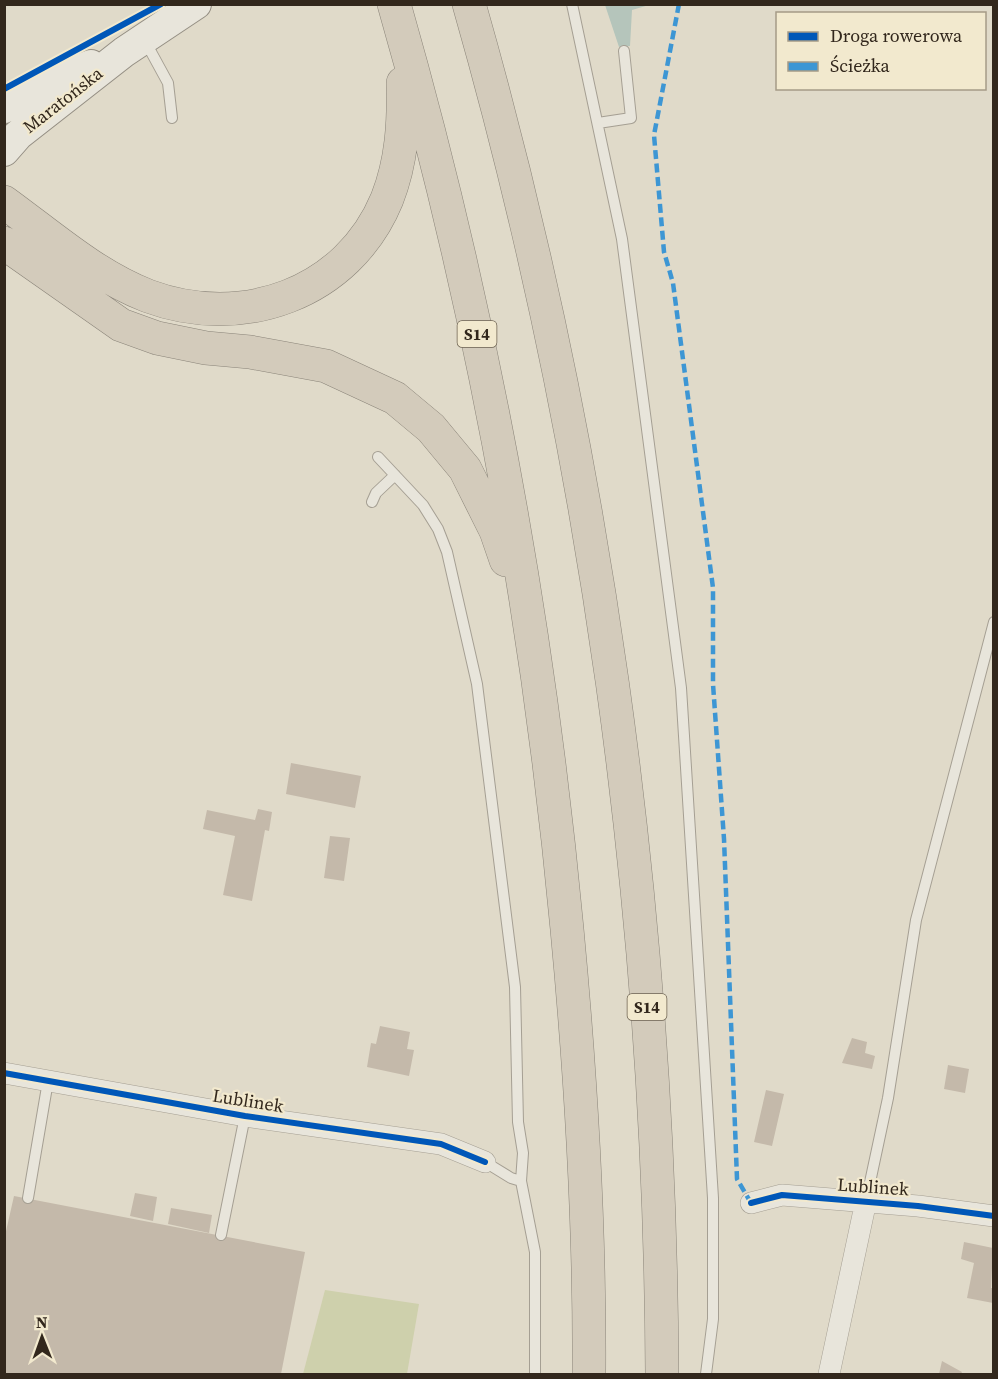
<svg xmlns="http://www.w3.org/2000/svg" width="998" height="1379" font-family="'Source Serif 4',serif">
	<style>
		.green { fill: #ced0ac }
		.water { fill: #b5c5bb }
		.building { fill: #c4b9aa }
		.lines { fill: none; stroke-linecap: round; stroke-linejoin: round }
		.service-casing { stroke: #a59f93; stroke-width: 12 }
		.minor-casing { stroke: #a59f93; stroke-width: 22 }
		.secondary-casing { stroke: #948e83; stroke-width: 32 }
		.motorway-casing { stroke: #8a8479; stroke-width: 34 }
		.service { stroke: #e8e5db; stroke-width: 10 }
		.minor { stroke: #e8e5db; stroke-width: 21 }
		.secondary { stroke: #e8e5db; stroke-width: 30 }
		.motorway { stroke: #d3cbbb; stroke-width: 33 }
		.quiet { stroke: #3d96d4; stroke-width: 4.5; stroke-dasharray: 9 4.5; stroke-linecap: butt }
		.cycleway-casing { stroke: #f2e9ce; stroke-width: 10 }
		.cycleway { stroke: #0057b8; stroke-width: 6 }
		.labels { text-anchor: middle; stroke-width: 4.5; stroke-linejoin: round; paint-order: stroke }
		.shield { fill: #f2e9ce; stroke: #6c6151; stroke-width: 1.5 }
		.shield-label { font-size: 16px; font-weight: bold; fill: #32271c }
		.street-label { font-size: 18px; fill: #32271c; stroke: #f2e9ce }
	</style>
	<rect width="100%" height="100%" fill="#e0dac9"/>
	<!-- green -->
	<path class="green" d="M 325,1290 L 419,1304 L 407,1374 L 303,1374 Z"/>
	<!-- water -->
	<path class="water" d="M 605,5 L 649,5 L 632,10 L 630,46 L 619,47 Z"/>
	<!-- building -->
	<path class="building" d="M 291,763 L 361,776 L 355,808 L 286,794 Z
		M 258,809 L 272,812 L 269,831 L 265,830 L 252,901 L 223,895 L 235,836 L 203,829 L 207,810 L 255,820 Z
		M 330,836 L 350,838 L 344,881 L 324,878 Z
		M 380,1026 L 410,1032 L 407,1049 L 414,1050 L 409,1076 L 367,1067 L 371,1043 L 376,1044 Z
		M 852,1038 L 867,1042 L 865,1053 L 875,1056 L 872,1069 L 842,1063 Z
		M 948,1065 L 969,1069 L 965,1093 L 944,1089 Z
		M 766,1090 L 784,1094 L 772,1146 L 754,1142 Z
		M 135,1193 L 157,1197 L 153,1221 L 130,1216 Z
		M 14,1196 L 305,1252 L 281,1374 L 4,1374 L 4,1240 Z
		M 171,1208 L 212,1215 L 209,1233 L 168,1224 Z
		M 964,1242 L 993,1248 L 991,1288 L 993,1288 L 993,1303 L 967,1298 L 974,1263 L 961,1259 Z
		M 942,1361 L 962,1372 L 961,1374 L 939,1374 Z"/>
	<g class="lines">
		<defs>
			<path id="service" d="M 572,4 L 622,239 L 681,688 L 713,1198 L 713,1319 L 706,1374
				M 144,39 L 168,83 L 172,118
				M 598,123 L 631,118 L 624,51
				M 378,457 L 423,505 L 438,529 L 447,552 L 477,684 L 515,987 L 518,1122 L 523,1153 L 521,1181 L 535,1252 L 535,1374
				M 372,502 L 376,493 L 395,475
				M 485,1162 L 511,1178 L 521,1181
				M 28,1198 L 48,1081
				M 866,1201 L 888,1098 L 916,920 L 994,622
				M 221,1235 L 245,1116"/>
			<path id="minor" d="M 4,1073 L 245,1116 L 441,1144 L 485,1162
				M 751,1203 L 782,1195 L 918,1206 L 994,1216
				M 829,1374 L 866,1201"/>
			<path id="secondary" d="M 4,108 L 63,76 L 91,65
				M 4,151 L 18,135 L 124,52 L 196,4"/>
			<path id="motorway" d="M 394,4 C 481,307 538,616 567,929 C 581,1077 590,1226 589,1374
				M 469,4 C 596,448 660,914 662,1374
				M 4,202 C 51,236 94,275 148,296 C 242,331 348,294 387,199 C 402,161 404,122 403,83
				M 4,243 L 121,325 L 157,338 L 206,348 L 250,352 L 326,366 L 395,398 L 431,428 L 465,469 L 496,531 L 506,560"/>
		</defs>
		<!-- service casing -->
		<use href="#service" class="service-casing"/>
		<!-- minor casing -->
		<use href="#minor" class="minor-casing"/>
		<!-- secondary casing -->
		<use href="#secondary" class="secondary-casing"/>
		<!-- motorway casing -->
		<use href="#motorway" class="motorway-casing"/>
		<!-- service -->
		<use href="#service" class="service"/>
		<!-- minor -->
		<use href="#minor" class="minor"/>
		<!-- secondary -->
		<use href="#secondary" class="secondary"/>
		<!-- motorway -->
		<use href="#motorway" class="motorway"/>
		<!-- quiet -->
		<path class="quiet" d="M 679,4 L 654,135 L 664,252 L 673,283 L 713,588 L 713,684 L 724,839 L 737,1179 L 751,1203"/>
		<defs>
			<path id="cycleway" d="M 4,89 L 161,4
				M 4,1073 L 245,1116 L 441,1144 L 485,1162
				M 751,1203 L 782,1195 L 918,1206 L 994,1216"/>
		</defs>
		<!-- cycleway casing -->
		<use href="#cycleway" class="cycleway-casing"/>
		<!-- cycleway -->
		<use href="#cycleway" class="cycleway"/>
	</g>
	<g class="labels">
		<!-- shield labels -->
		<g class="shield">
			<rect x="457.5" y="321" width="39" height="26" rx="4.5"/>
			<rect x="627.5" y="994" width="39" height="26" rx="4.5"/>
		</g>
		<g class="shield-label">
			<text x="477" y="340">S14</text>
			<text x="647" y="1013">S14</text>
		</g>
		<!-- street labels -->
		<g class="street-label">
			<text transform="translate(63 100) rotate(-38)" y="6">Maratońska</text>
			<text transform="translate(248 1101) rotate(9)" y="6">Lublinek</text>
			<text transform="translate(873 1187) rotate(4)" y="6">Lublinek</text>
		</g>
	</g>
	<!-- border -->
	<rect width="998" height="1379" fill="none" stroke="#32271c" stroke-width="12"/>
	<!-- legend -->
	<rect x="776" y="12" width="210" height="78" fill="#f2e9ce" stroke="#a59b87" stroke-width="1.5"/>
	<rect x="788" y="32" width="30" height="9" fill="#0057b8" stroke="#a59b87" stroke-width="1.5"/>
	<text x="830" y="42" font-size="18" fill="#32271c">Droga rowerowa</text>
	<rect x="788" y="62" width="30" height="9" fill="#3d96d4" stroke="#a59b87" stroke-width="1.5"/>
	<text x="830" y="72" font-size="18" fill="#32271c">Ścieżka</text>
	<!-- north arrow -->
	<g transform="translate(42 1337) rotate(359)" stroke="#f2e9ce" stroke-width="4.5" paint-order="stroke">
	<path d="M0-4.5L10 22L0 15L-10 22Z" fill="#32271c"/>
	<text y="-9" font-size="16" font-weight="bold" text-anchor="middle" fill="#32271c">N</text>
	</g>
</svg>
